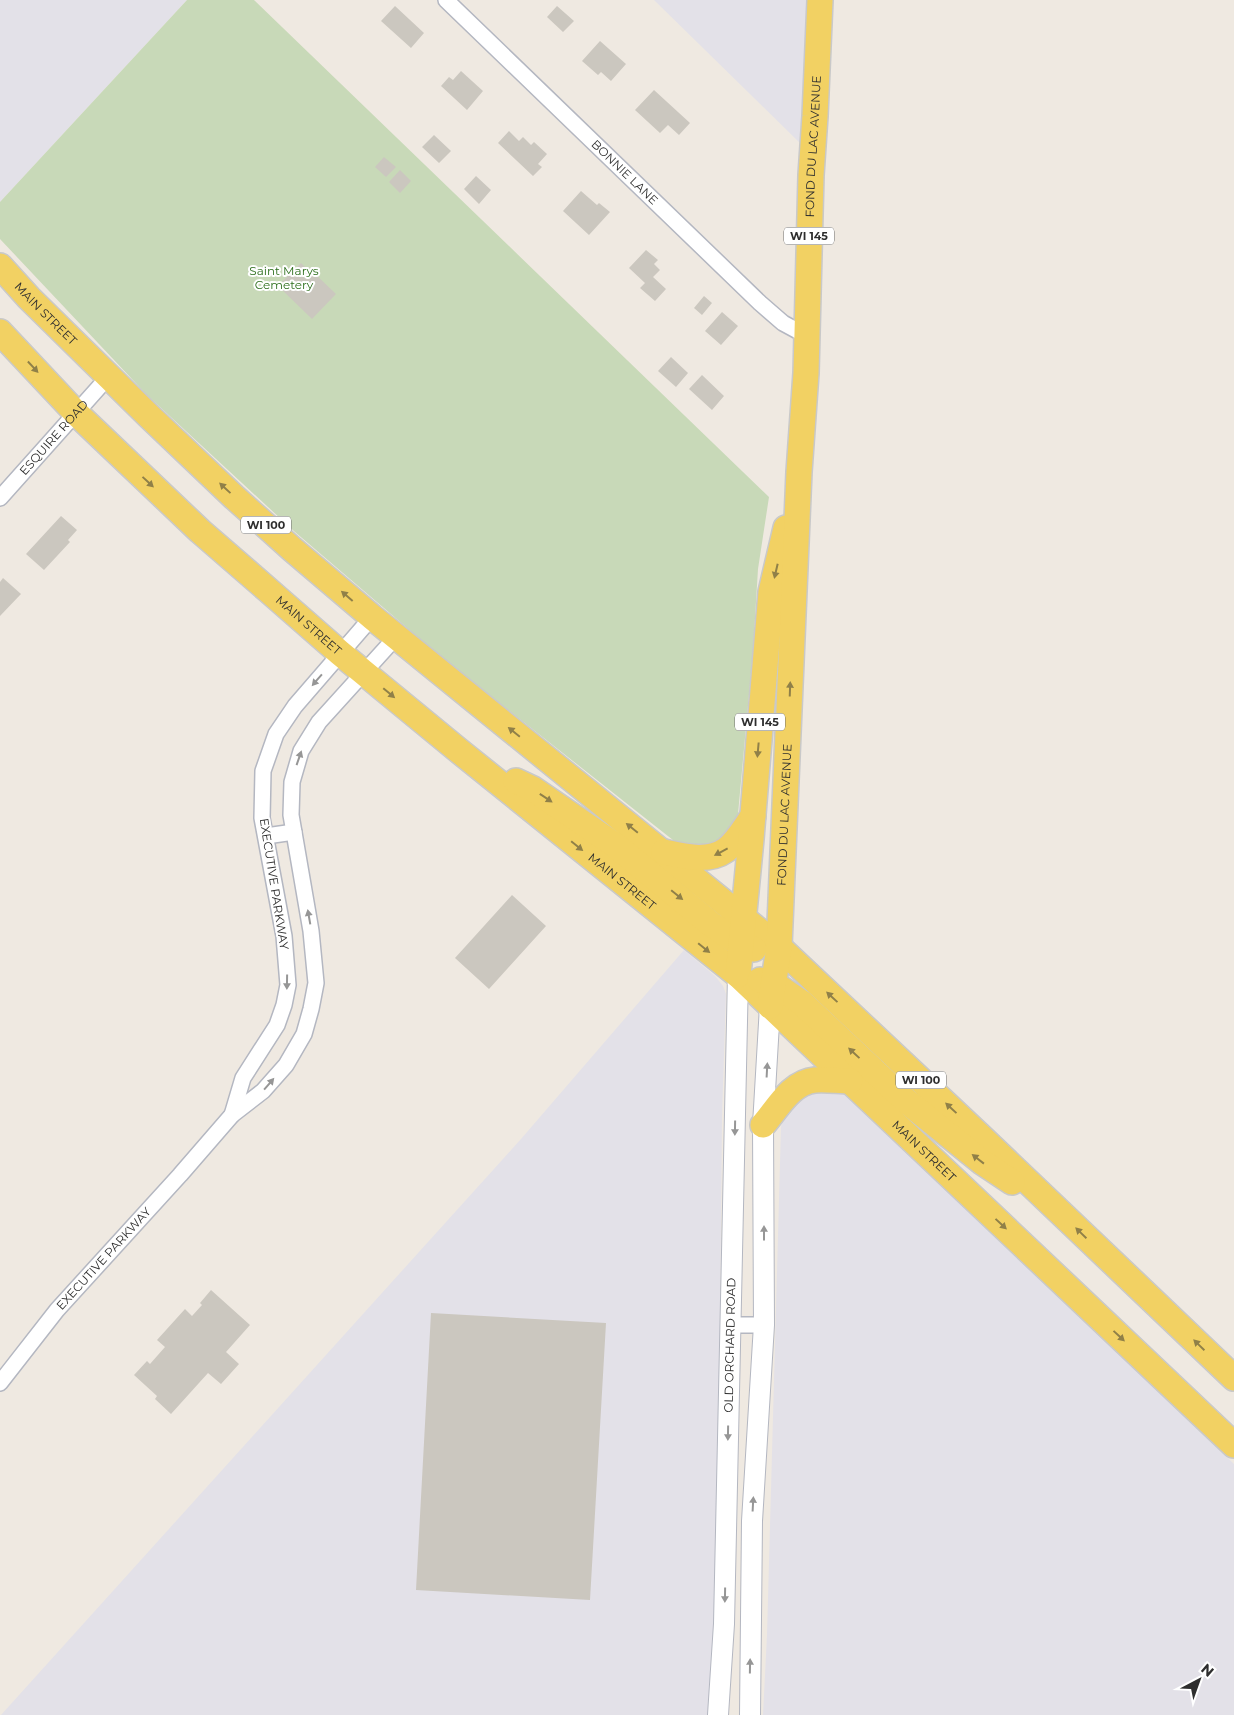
<svg xmlns="http://www.w3.org/2000/svg" width="1234" height="1715" font-family="Montserrat,sans-serif">
	<style>
		.industrial { fill: #e3e1e8 }
		.cemetery { fill: #c8d9b8 }
		.building { fill: #cbc7bf }
		.lines { fill: none; stroke-linecap: round; stroke-linejoin: round }
		.minor-casing { stroke: #b4b7c1; stroke-width: 18 }
		.tertiary-casing { stroke: #b4b7c1; stroke-width: 22 }
		.primary-casing { stroke: #c9c9c9; stroke-width: 28 }
		.minor { stroke: #fff; stroke-width: 15 }
		.tertiary { stroke: #fff; stroke-width: 20 }
		.primary { stroke: #f2d163; stroke-width: 25 }
		.oneway { fill: #908048 }
		.oneway2 { fill: #969696 }
		.labels { text-anchor: middle; stroke-width: 4; stroke-linejoin: round; paint-order: stroke }
		.shield { fill: #fff; stroke: #6d6d6d; stroke-width: 1 }
		.shield-label { font-size: 11px; font-weight: bold; fill: #2e2e2e }
		.street-label { font-size: 12px; fill: #2e2e2e; stroke: #fff }
		.park-label { font-size: 12px; fill: #2c6e1b; stroke: #fff }
	</style>
	<rect width="100%" height="100%" fill="#efe9e1"/>
	<!-- industrial -->
	<path class="industrial" d="M 0,0 L 187,0 L 0,202 Z
		M 654,0 L 811,0 L 804,147 Z
		M 684,950 L 715,976 L 723,986 L 726,994 L 722,1116 L 718,1551 L 708,1715 L 1,1715 L 521,1139 Z
		M 834,1088 L 847,1095 L 1234,1464 L 1234,1715 L 763,1715 L 767,1635 L 781,1127 L 784,1113 L 802,1093 Z"/>
	<!-- cemetery -->
	<path class="cemetery" d="M 187,0 L 254,0 L 769,497 L 758,569 L 753,651 L 738,814 C 733,829 725,846 707,848 C 698,849 687,845 678,844 L 440,656 L 295,532 L 147,395 L 0,239 L 0,202 Z"/>
	<!-- building -->
	<path class="building" d="M 395,6 L 424,33 L 411,48 L 381,21 Z
		M 557,6 L 574,21 L 563,32 L 547,17 Z
		M 600,41 L 626,64 L 611,81 L 601,72 L 598,75 L 582,61 Z
		M 461,71 L 483,91 L 467,110 L 441,86 L 449,77 L 453,80 Z
		M 654,90 L 690,123 L 679,135 L 668,125 L 660,133 L 635,110 Z
		M 509,131 L 519,141 L 523,137 L 531,145 L 534,142 L 547,154 L 538,164 L 542,167 L 533,176 L 498,143 Z
		M 434,135 L 451,151 L 439,163 L 422,147 Z
		M 384,157 L 396,167 L 386,177 L 375,167 Z
		M 400,170 L 411,181 L 400,193 L 389,182 Z
		M 476,176 L 491,190 L 479,204 L 464,189 Z
		M 581,191 L 597,205 L 599,203 L 610,212 L 589,235 L 563,211 Z
		M 646,250 L 658,260 L 654,264 L 660,270 L 653,277 L 666,289 L 655,301 L 640,288 L 645,283 L 629,268 Z
		M 301,263 L 312,274 L 313,272 L 336,294 L 312,319 L 278,286 Z
		M 704,296 L 712,303 L 702,315 L 694,308 Z
		M 722,312 L 738,326 L 721,345 L 705,331 Z
		M 671,357 L 688,373 L 676,387 L 658,371 Z
		M 702,375 L 724,396 L 712,410 L 689,389 Z
		M 61,516 L 77,530 L 68,540 L 70,542 L 44,570 L 26,554 Z
		M 3,578 L 21,594 L 0,616 L 0,582 Z
		M 512,895 L 546,926 L 489,989 L 455,958 Z
		M 211,1290 L 250,1325 L 226,1352 L 239,1364 L 221,1384 L 208,1373 L 171,1414 L 155,1399 L 157,1396 L 134,1375 L 147,1361 L 150,1364 L 165,1347 L 157,1340 L 185,1309 L 192,1316 L 202,1305 L 200,1303 Z
		M 431,1313 L 606,1323 L 590,1600 L 416,1590 Z"/>
	<g class="lines">
		<defs>
			<g id="minor">
				<path id="s1" d="M 446,0 L 760,303 L 783,323 L 807,336"/>
				<path id="s2" d="M 0,498 L 109,376"/>
				<path d="M 266,836 L 294,832"/>
				<path d="M 232,1115 L 243,1078 L 277,1025 L 284,1005 L 288,985 L 284,936 L 262,818 L 263,771 L 276,734 L 295,706 L 372,617"/>
				<path d="M 731,1325 L 764,1325"/>
				<path id="s3" d="M 0,1383 L 57,1310 L 180,1175 L 232,1115 L 263,1091 L 286,1065 L 304,1034 L 311,1009 L 316,983 L 311,931 L 291,815 L 292,782 L 301,751 L 319,722 L 396,637"/>
			</g>
			<g id="tertiary">
				<path id="s4" d="M 718,1715 L 724,1624 L 738,975"/>
				<path d="M 750,1715 L 752,1521 L 764,1325 L 763,1125 L 770,1006"/>
			</g>
			<g id="primary">
				<path id="s5" d="M 0,266 L 29,298 L 150,417 L 234,497 L 292,549 L 372,617 L 779,947 L 979,1135 L 1234,1378"/>
				<path id="s6" d="M 0,332 L 76,413 L 200,531 L 268,590 L 340,653 L 458,750 L 738,975 L 1234,1445"/>
				<path d="M 516,781 L 533,789 L 615,845 L 711,924 L 741,945 L 754,949"/>
				<path d="M 664,852 C 683,856 708,863 726,850 C 737,842 745,827 753,816"/>
				<path d="M 738,975 L 751,839 L 771,592 L 786,528"/>
				<path d="M 760,980 L 773,983 L 802,1003 L 905,1100 L 982,1162 L 1012,1182"/>
				<path id="s7" d="M 770,1006 L 779,947 L 799,472 L 806,373 L 811,175 L 815,116 L 820,0"/>
				<path d="M 763,1125 C 777,1109 791,1082 815,1080 C 826,1079 839,1081 850,1081"/>
			</g>
		</defs>
		<!-- minor casing -->
		<use href="#minor" class="minor-casing"/>
		<!-- tertiary casing -->
		<use href="#tertiary" class="tertiary-casing"/>
		<!-- primary casing -->
		<use href="#primary" class="primary-casing"/>
		<!-- minor -->
		<use href="#minor" class="minor"/>
		<!-- tertiary -->
		<use href="#tertiary" class="tertiary"/>
		<!-- primary -->
		<use href="#primary" class="primary"/>
	</g>
	<!-- one-way arrows -->
	<defs><path id="oneway-solid" d="M-6-.8H1V-3.2L6.5 0L1 3.2V.8H-6Z" transform="scale(1.25)"/></defs>
	<g class="oneway">
		<use href="#oneway-solid" transform="translate(33 367) rotate(47)"/>
		<use href="#oneway-solid" transform="translate(148 482) rotate(43)"/>
		<use href="#oneway-solid" transform="translate(225 488) rotate(-137)"/>
		<use href="#oneway-solid" transform="translate(776 571) rotate(103)"/>
		<use href="#oneway-solid" transform="translate(347 596) rotate(-139)"/>
		<use href="#oneway-solid" transform="translate(790 689) rotate(-88)"/>
		<use href="#oneway-solid" transform="translate(389 693) rotate(40)"/>
		<use href="#oneway-solid" transform="translate(514 732) rotate(-141)"/>
		<use href="#oneway-solid" transform="translate(758 750) rotate(95)"/>
		<use href="#oneway-solid" transform="translate(546 798) rotate(34)"/>
		<use href="#oneway-solid" transform="translate(632 828) rotate(-141)"/>
		<use href="#oneway-solid" transform="translate(577 846) rotate(39)"/>
		<use href="#oneway-solid" transform="translate(721 852) rotate(152)"/>
		<use href="#oneway-solid" transform="translate(677 895) rotate(39)"/>
		<use href="#oneway-solid" transform="translate(704 948) rotate(39)"/>
		<use href="#oneway-solid" transform="translate(832 997) rotate(-137)"/>
		<use href="#oneway-solid" transform="translate(854 1053) rotate(-137)"/>
		<use href="#oneway-solid" transform="translate(951 1108) rotate(-137)"/>
		<use href="#oneway-solid" transform="translate(978 1159) rotate(-142)"/>
		<use href="#oneway-solid" transform="translate(1001 1224) rotate(43)"/>
		<use href="#oneway-solid" transform="translate(1081 1233) rotate(-136)"/>
		<use href="#oneway-solid" transform="translate(1119 1336) rotate(43)"/>
		<use href="#oneway-solid" transform="translate(1199 1345) rotate(-136)"/>
	</g>
	<g class="oneway2">
		<use href="#oneway-solid" transform="translate(317 680) rotate(131)"/>
		<use href="#oneway-solid" transform="translate(299 758) rotate(-71)"/>
		<use href="#oneway-solid" transform="translate(309 917) rotate(-100)"/>
		<use href="#oneway-solid" transform="translate(287 982) rotate(91)"/>
		<use href="#oneway-solid" transform="translate(767 1070) rotate(-87)"/>
		<use href="#oneway-solid" transform="translate(269 1084) rotate(-49)"/>
		<use href="#oneway-solid" transform="translate(735 1128) rotate(91)"/>
		<use href="#oneway-solid" transform="translate(764 1233) rotate(-90)"/>
		<use href="#oneway-solid" transform="translate(728 1433) rotate(91)"/>
		<use href="#oneway-solid" transform="translate(753 1504) rotate(-87)"/>
		<use href="#oneway-solid" transform="translate(725 1595) rotate(91)"/>
		<use href="#oneway-solid" transform="translate(750 1666) rotate(-89)"/>
	</g>
	<g class="labels">
		<!-- shield labels -->
		<g class="shield">
			<rect x="784" y="227.5" width="50" height="17" rx="4"/>
			<rect x="241" y="516.5" width="50" height="17" rx="4"/>
			<rect x="735" y="713.5" width="50" height="17" rx="4"/>
			<rect x="896" y="1071.5" width="50" height="17" rx="4"/>
		</g>
		<g class="shield-label">
			<text x="809" y="240">WI 145</text>
			<text x="266" y="529">WI 100</text>
			<text x="760" y="726">WI 145</text>
			<text x="921" y="1084">WI 100</text>
		</g>
		<!-- street labels -->
		<g class="street-label">
			<text dy="4" stroke="none"><textPath href="#s7" startOffset="861">FOND DU LAC AVENUE</textPath></text>
			<text dy="4" stroke="none"><textPath href="#s1" startOffset="248">BONNIE LANE</textPath></text>
			<text dy="4" stroke="none"><textPath href="#s5" startOffset="66">MAIN STREET</textPath></text>
			<text dy="4" stroke="none"><textPath href="#s2" startOffset="81">ESQUIRE ROAD</textPath></text>
			<text dy="4" stroke="none"><textPath href="#s6" startOffset="426">MAIN STREET</textPath></text>
			<text dy="4" stroke="none"><textPath href="#s7" startOffset="192">FOND DU LAC AVENUE</textPath></text>
			<text dy="4" stroke="none"><textPath href="#s6" startOffset="831">MAIN STREET</textPath></text>
			<text transform="translate(274 884) rotate(81)" y="4">EXECUTIVE PARKWAY</text>
			<text dy="4" stroke="none"><textPath href="#s6" startOffset="1236">MAIN STREET</textPath></text>
			<text dy="4" stroke="none"><textPath href="#s3" startOffset="162">EXECUTIVE PARKWAY</textPath></text>
			<text dy="4" stroke="none"><textPath href="#s4" startOffset="370">OLD ORCHARD ROAD</textPath></text>
		</g>
		<!-- park labels -->
		<g class="park-label">
			<text x="284" y="275">Saint Marys<tspan x="284" dy="14">Cemetery</tspan></text>
		</g>
	</g>
	<!-- north arrow -->
	<g transform="translate(1199 1680) rotate(41)" stroke="#ffffff" stroke-width="4" paint-order="stroke">
	<path d="M0-4L9 19L0 12L-9 19Z" fill="#2e2e2e"/>
	<text y="-8" font-size="14" font-weight="bold" text-anchor="middle" fill="#2e2e2e">N</text>
	</g>
</svg>
